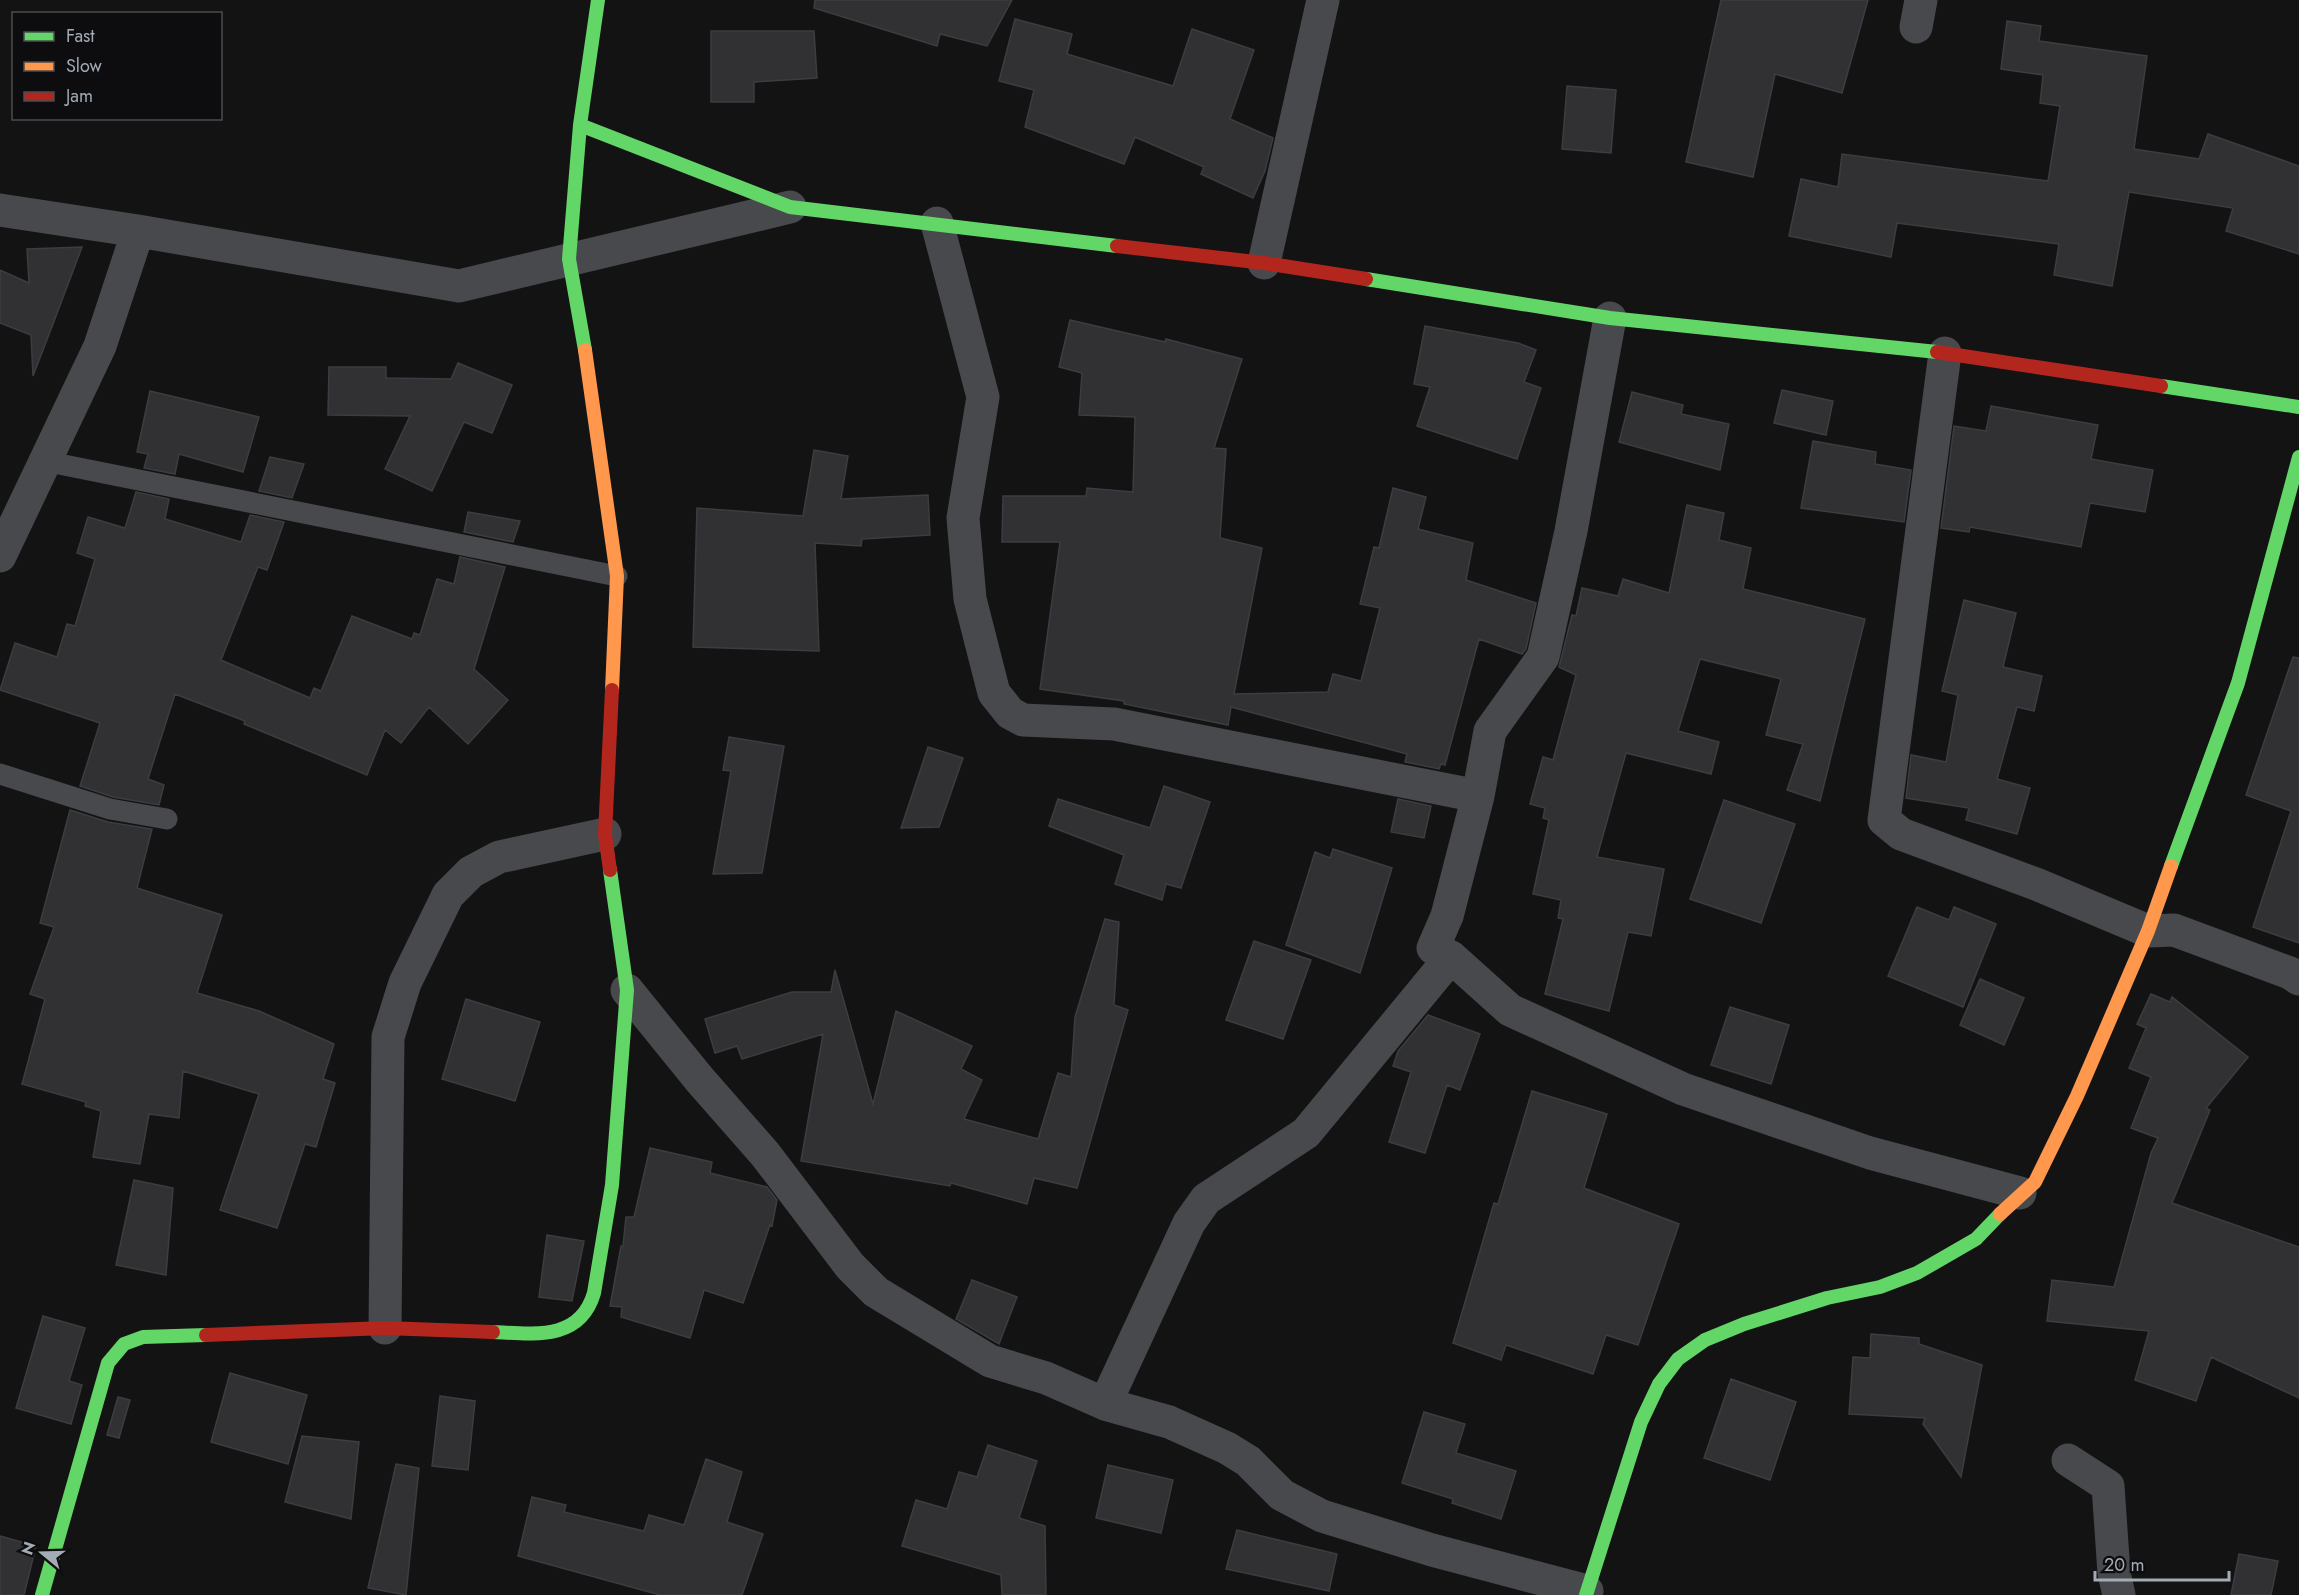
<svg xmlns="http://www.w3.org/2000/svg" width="2299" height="1595" font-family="Jost,sans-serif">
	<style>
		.building { fill: #313133; stroke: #3b3d40; stroke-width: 1.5 }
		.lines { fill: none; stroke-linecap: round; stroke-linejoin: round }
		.lane { stroke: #47494c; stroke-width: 21 }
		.street { stroke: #47494c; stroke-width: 33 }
		.fast { stroke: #63d668; stroke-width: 14 }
		.slow { stroke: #ff974d; stroke-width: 14 }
		.jam { stroke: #b3261e; stroke-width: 14 }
	</style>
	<rect width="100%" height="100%" fill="#131313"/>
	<!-- building -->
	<path class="building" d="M 815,0 L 1012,0 L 987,46 L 940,34 L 937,46 L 814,8 Z
		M 1721,0 L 1868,0 L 1842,93 L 1775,74 L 1753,177 L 1686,162 Z
		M 1015,19 L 1072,34 L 1067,54 L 1173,86 L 1192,29 L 1254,50 L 1230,119 L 1273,138 L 1265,171 L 1253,198 L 1201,174 L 1204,167 L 1135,137 L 1124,164 L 1025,127 L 1034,90 L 999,81 Z
		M 2007,21 L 2041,26 L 2039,41 L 2147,56 L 2134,149 L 2199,159 L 2208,134 L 2299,166 L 2299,254 L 2226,231 L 2233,208 L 2129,192 L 2112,286 L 2054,275 L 2059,244 L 1897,223 L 1891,257 L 1789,236 L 1801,179 L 1838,187 L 1842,154 L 2048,181 L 2060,106 L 2040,103 L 2043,75 L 2001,69 Z
		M 711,31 L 814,31 L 817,78 L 754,82 L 754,102 L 711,102 Z
		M 1567,86 L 1616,90 L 1611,153 L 1562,149 Z
		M 82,247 L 53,324 L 33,376 L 31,335 L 0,323 L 0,270 L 29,283 L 27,249 Z
		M 1070,320 L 1165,342 L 1166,339 L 1242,359 L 1214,448 L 1226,449 L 1220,538 L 1262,548 L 1234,694 L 1328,692 L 1333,674 L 1361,681 L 1380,608 L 1360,604 L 1374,547 L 1379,548 L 1393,488 L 1426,497 L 1418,529 L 1473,543 L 1466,580 L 1536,603 L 1526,649 L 1522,654 L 1479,639 L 1445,765 L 1441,764 L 1439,769 L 1405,762 L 1407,754 L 1231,707 L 1228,725 L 1124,704 L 1124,701 L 1040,689 L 1060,542 L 1002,542 L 1003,496 L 1086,496 L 1087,488 L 1133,492 L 1135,417 L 1079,415 L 1082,373 L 1059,367 Z
		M 1425,326 L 1518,343 L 1536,350 L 1524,382 L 1541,388 L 1517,459 L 1417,426 L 1430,387 L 1414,384 Z
		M 458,363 L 512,385 L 492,433 L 464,422 L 432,491 L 385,469 L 410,416 L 328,415 L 329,367 L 386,367 L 386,378 L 451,379 Z
		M 1782,390 L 1833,401 L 1826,435 L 1774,423 Z
		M 150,391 L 259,417 L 243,472 L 179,454 L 175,474 L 144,468 L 148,454 L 137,452 Z
		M 1632,392 L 1683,405 L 1681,414 L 1729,424 L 1720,470 L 1619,442 Z
		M 1991,406 L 2098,425 L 2091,459 L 2153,470 L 2145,512 L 2090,503 L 2081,547 L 1970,527 L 1969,532 L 1941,528 L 1954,426 L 1986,431 Z
		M 1813,441 L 1876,452 L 1875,464 L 1911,470 L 1904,522 L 1801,508 Z
		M 814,450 L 848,456 L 841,499 L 928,495 L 930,535 L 862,539 L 861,546 L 815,543 L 819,651 L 693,647 L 697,508 L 803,516 Z
		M 270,457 L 304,464 L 292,498 L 259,491 Z
		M 136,492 L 169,499 L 165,519 L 241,542 L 250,515 L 284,522 L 267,570 L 258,567 L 221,660 L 310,698 L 314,688 L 321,691 L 352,616 L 412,639 L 414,633 L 420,635 L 437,579 L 454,584 L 460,557 L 505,567 L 474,669 L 508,700 L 468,744 L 429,707 L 401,743 L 385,730 L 367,775 L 244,724 L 245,721 L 175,694 L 148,779 L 164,785 L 159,805 L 113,797 L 80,786 L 100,723 L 0,690 L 15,643 L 57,657 L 67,624 L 75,626 L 95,559 L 77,553 L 88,517 L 125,528 Z
		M 1687,505 L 1724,513 L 1719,540 L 1751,548 L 1743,589 L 1865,619 L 1820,801 L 1787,790 L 1803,744 L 1766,735 L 1781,679 L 1700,659 L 1678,731 L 1719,742 L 1711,774 L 1626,753 L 1597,857 L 1664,869 L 1651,936 L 1628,932 L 1609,1011 L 1545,994 L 1563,919 L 1558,918 L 1561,900 L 1533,894 L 1549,820 L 1543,818 L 1545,808 L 1530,804 L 1543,757 L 1553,760 L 1576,675 L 1559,667 L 1572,615 L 1576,616 L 1582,588 L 1618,596 L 1623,579 L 1669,593 Z
		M 468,512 L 520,521 L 513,542 L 464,532 Z
		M 1964,600 L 2016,613 L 2003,667 L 2042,676 L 2034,711 L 2017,707 L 1997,779 L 2030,788 L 2017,834 L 1966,820 L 1969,808 L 1906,798 L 1911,755 L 1946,762 L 1958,695 L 1942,691 Z
		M 2293,657 L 2299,658 L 2299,943 L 2253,927 L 2291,811 L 2246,795 Z
		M 729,737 L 784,746 L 762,873 L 713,874 L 731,771 L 723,770 Z
		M 928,747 L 963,758 L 939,827 L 901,828 Z
		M 1164,786 L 1210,802 L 1181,888 L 1166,884 L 1162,900 L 1115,884 L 1124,855 L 1049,826 L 1058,799 L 1150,828 Z
		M 1398,799 L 1431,806 L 1424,838 L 1391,832 Z
		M 1724,800 L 1795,824 L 1761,923 L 1690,899 Z
		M 70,810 L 108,822 L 152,829 L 137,888 L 222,915 L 197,993 L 259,1011 L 334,1044 L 323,1079 L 335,1083 L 316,1147 L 305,1144 L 277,1228 L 220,1210 L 259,1094 L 183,1071 L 179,1118 L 149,1114 L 140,1164 L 93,1157 L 101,1111 L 85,1106 L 86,1102 L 22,1084 L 45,999 L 30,994 L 54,927 L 40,923 Z
		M 1333,849 L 1392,868 L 1360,973 L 1286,945 L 1315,852 L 1330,858 Z
		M 1917,907 L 1949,920 L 1954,907 L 1996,924 L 1963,1007 L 1888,976 Z
		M 1105,919 L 1119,922 L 1114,1005 L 1128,1010 L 1077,1188 L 1034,1178 L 1027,1204 L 951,1183 L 950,1186 L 801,1161 L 823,1034 L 742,1059 L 737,1046 L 715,1053 L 705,1019 L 792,992 L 831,992 L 835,970 L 873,1104 L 896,1011 L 972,1046 L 961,1069 L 982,1080 L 964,1119 L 1038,1139 L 1058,1073 L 1071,1077 L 1075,1017 Z
		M 1254,941 L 1311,960 L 1283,1039 L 1226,1020 Z
		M 1980,979 L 2024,998 L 2004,1045 L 1960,1025 Z
		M 2151,994 L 2170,1002 L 2172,997 L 2248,1057 L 2206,1108 L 2210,1110 L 2172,1203 L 2299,1247 L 2299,1398 L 2211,1357 L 2196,1401 L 2135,1380 L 2149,1331 L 2047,1321 L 2052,1280 L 2114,1287 L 2151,1153 L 2158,1138 L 2131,1128 L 2151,1077 L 2129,1068 L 2146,1028 L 2137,1024 Z
		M 466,999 L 540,1022 L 515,1101 L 442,1079 Z
		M 1730,1007 L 1789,1025 L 1771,1084 L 1711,1065 Z
		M 1428,1015 L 1480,1034 L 1460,1090 L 1447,1085 L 1425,1153 L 1389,1142 L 1411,1072 L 1393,1066 L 1398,1051 Z
		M 1532,1091 L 1607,1114 L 1584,1188 L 1679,1224 L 1638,1345 L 1606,1335 L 1593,1374 L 1506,1345 L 1501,1360 L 1453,1343 L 1494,1203 L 1498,1204 Z
		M 650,1148 L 712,1162 L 710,1173 L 767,1187 L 777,1200 L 772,1226 L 770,1225 L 743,1303 L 704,1290 L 690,1338 L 621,1317 L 622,1307 L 610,1306 L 621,1246 L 623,1246 L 626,1217 L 634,1217 Z
		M 134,1180 L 173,1188 L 166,1275 L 116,1265 Z
		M 547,1235 L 584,1241 L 572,1301 L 539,1297 Z
		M 972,1280 L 1017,1297 L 999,1344 L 956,1319 Z
		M 43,1316 L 85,1328 L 69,1381 L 82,1385 L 71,1424 L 16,1408 Z
		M 1871,1334 L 1919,1338 L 1919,1344 L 1982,1365 L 1961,1477 L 1923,1424 L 1925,1418 L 1849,1414 L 1853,1357 L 1870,1358 Z
		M 230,1373 L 307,1395 L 288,1464 L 211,1442 Z
		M 1731,1379 L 1796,1402 L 1770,1480 L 1704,1458 Z
		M 440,1396 L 475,1401 L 468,1470 L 432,1466 Z
		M 118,1397 L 130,1400 L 119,1438 L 107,1435 Z
		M 1424,1412 L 1465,1424 L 1456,1453 L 1516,1471 L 1501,1519 L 1452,1503 L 1453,1499 L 1402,1483 Z
		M 302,1436 L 359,1442 L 351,1519 L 285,1502 Z
		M 988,1445 L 1037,1461 L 1019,1518 L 1045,1526 L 1046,1595 L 1002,1595 L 1001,1575 L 902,1546 L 916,1500 L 947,1509 L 959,1472 L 977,1477 Z
		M 706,1459 L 742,1472 L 727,1522 L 763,1534 L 742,1595 L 660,1595 L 518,1556 L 532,1497 L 566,1505 L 564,1512 L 644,1531 L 649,1515 L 684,1525 Z
		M 396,1464 L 419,1468 L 406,1595 L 368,1588 Z
		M 1108,1465 L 1173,1480 L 1161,1533 L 1096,1518 Z
		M 1237,1530 L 1337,1554 L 1329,1591 L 1226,1569 Z
		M 0,1536 L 36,1546 L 24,1595 L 0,1595 Z
		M 2239,1554 L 2278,1561 L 2271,1595 L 2231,1595 Z"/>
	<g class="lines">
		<!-- lane -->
		<path class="lane" d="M 44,461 L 617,576
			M 0,774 L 110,809 L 167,819"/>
		<!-- street -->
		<path class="street" d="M 1916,27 L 1921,0
			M 0,210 L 138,231 L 459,286 L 790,207
			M 937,223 L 983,397 L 963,518 L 970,599 L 994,693 L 1010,713 L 1023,720 L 1114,724 L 1478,796
			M 1264,263 L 1323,0
			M 1945,353 L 1884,820 L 1901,834 L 2036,884 L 2148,931 L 2174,930 L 2290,973 L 2299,979
			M 0,556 L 100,346 L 138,231
			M 1451,957 L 1510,1010 L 1683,1089 L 1870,1153 L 2020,1193
			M 627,990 L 700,1080 L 765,1154 L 850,1266 L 876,1292 L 990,1361 L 1046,1378 L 1105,1404 L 1169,1422 L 1227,1448 L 1248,1461 L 1282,1495 L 1322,1516 L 1432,1550 L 1587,1591
			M 385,1328 L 388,1037 L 405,983 L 448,895 L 471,872 L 499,857 L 605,834
			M 1105,1404 L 1189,1223 L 1206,1199 L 1306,1133 L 1451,957 L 1433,948 L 1447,916 L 1478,796 L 1490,731 L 1543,657 L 1571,531 L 1610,318
			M 2068,1460 L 2108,1486 L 2114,1573 L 2119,1595"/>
		<!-- fast -->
		<path class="fast" d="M 580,125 L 790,207 L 1117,246
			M 1366,279 L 1610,318 L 1937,352
			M 585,350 L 569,259 L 580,125 L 598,0
			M 2161,386 L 2299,407
			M 2171,866 L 2238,683 L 2299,457
			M 493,1332 C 534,1334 580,1341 594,1293 L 612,1185 L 627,990 L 610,870
			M 42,1595 L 108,1363 L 124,1344 L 143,1337 L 206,1335
			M 1586,1595 L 1641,1422 L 1659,1384 L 1678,1359 L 1705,1340 L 1744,1324 L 1827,1298 L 1880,1287 L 1917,1273 L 1976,1239 L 2000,1214"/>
		<!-- slow -->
		<path class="slow" d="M 585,350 L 617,576 L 612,690
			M 2000,1214 L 2035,1182 L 2077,1096 L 2148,931 L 2171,866"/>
		<!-- jam -->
		<path class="jam" d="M 1117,246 L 1264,263 L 1366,279
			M 1937,352 L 2161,386
			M 610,870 L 605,834 L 612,690
			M 206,1335 L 385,1328 L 493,1332"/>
	</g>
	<!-- legend -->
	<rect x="12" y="12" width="210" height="108" fill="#0d0d0f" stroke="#494c52" stroke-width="1.5"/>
	<rect x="24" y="32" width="30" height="9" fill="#63d668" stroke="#494c52" stroke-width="1.5"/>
	<text x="66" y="42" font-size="18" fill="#a2abb6">Fast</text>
	<rect x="24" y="62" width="30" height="9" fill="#ff974d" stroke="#494c52" stroke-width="1.5"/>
	<text x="66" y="72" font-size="18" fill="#a2abb6">Slow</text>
	<rect x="24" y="92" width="30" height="9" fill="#b3261e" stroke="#494c52" stroke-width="1.5"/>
	<text x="66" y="102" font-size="18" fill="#a2abb6">Jam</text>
	<!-- north arrow -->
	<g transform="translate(42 1553) rotate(289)" stroke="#0d0d0f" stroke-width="4.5" paint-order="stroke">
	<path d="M0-4.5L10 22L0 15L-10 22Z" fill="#a2abb6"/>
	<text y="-9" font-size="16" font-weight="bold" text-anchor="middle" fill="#a2abb6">N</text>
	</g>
	<!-- scale -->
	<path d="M2095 1571v9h134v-9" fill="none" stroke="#a2abb6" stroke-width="3"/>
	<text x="2104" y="1571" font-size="18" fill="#a2abb6" stroke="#0d0d0f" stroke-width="4.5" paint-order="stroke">20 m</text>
</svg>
